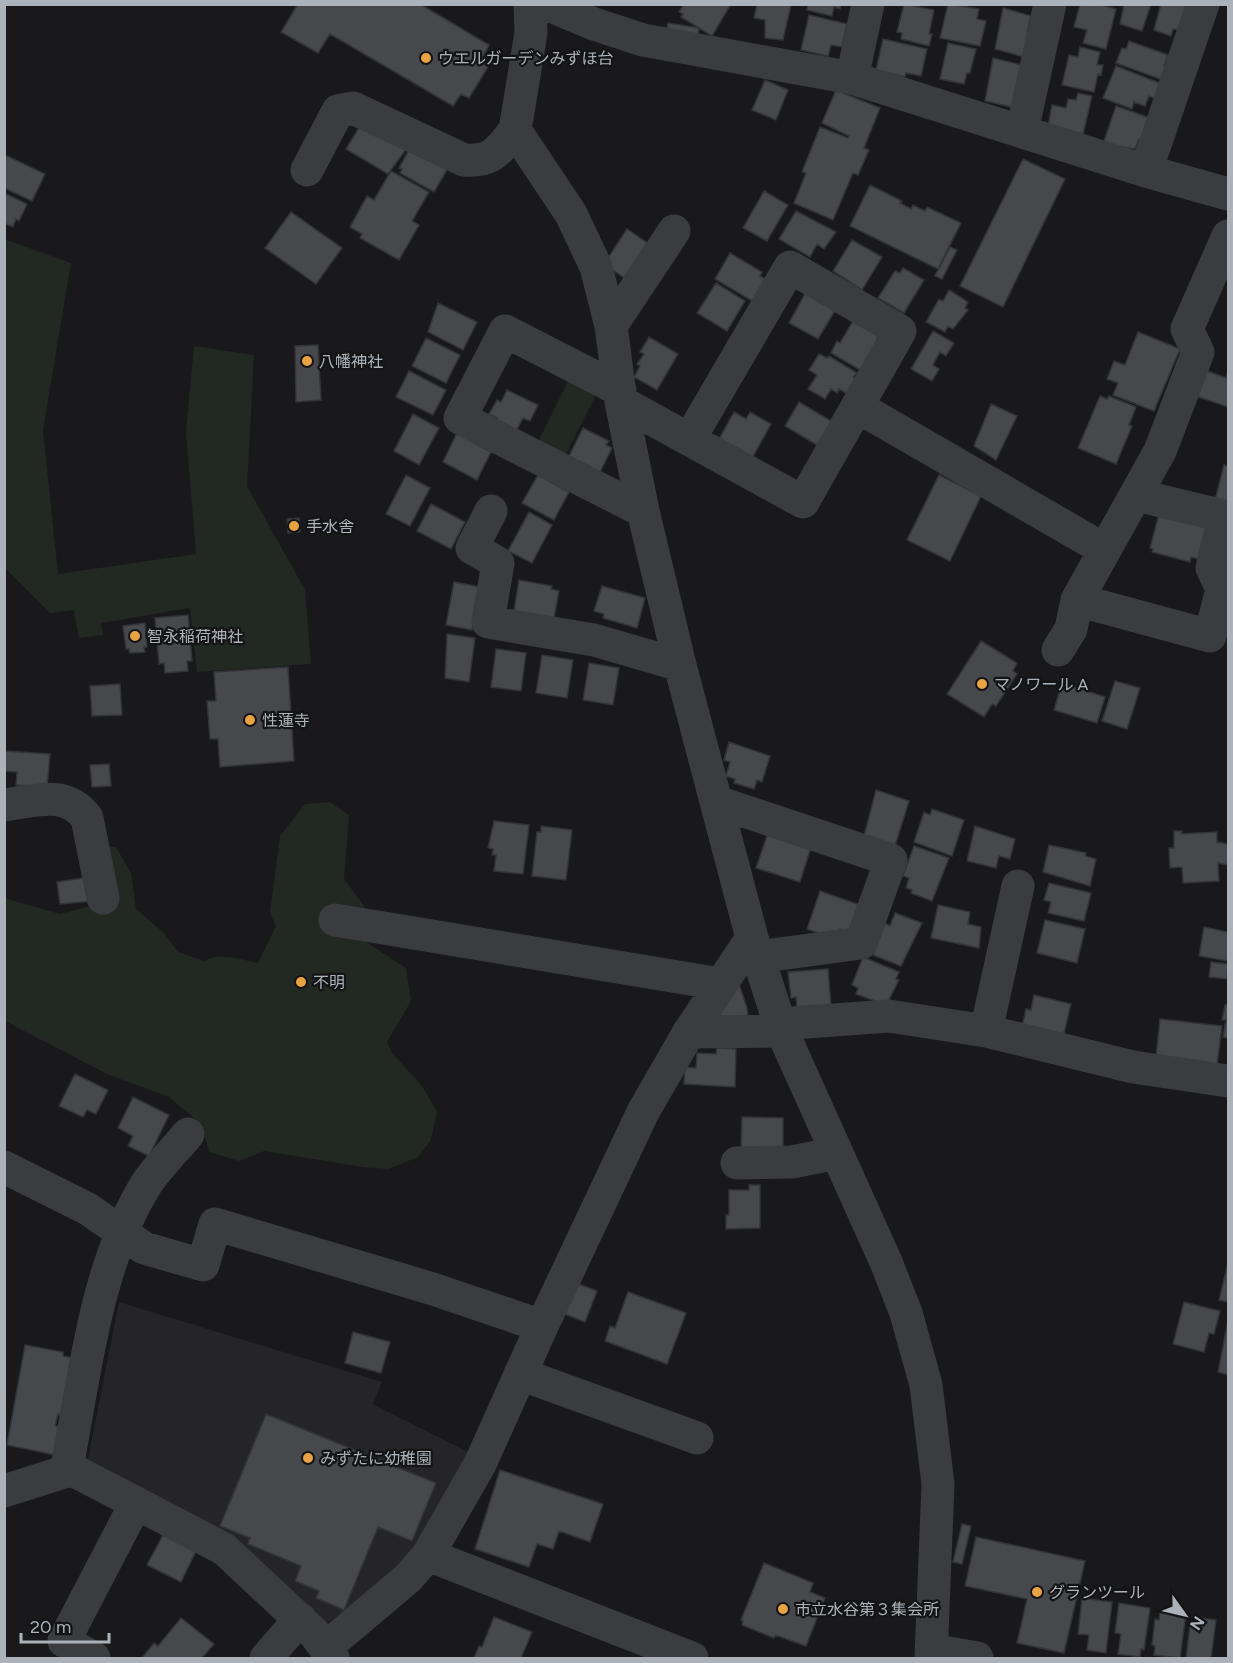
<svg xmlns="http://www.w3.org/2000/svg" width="1233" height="1663" font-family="Figtree,'Noto Sans JP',sans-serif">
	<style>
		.built { fill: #252528 }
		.green { fill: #212922 }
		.building { fill: #46484b; stroke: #333437; stroke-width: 1.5 }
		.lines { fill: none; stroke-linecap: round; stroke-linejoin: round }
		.minor { stroke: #3a3c40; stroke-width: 33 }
		.poi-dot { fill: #e9a343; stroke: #141416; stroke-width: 2 }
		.labels { text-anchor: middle; stroke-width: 4.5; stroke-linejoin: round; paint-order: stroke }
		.poi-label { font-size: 16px; fill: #acb2ba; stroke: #141416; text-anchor: start }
	</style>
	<rect width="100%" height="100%" fill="#19191b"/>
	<!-- built -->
	<path class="built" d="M 119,1302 L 382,1382 L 373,1404 L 472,1454 L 453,1493 L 398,1569 L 324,1626 L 221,1531 L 88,1459 Z"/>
	<!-- green -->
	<path class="green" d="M 4,239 L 71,263 L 43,430 L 58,574 L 196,554 L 186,432 L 194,346 L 254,355 L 247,486 L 305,590 L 311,664 L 197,672 L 190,608 L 101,623 L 103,635 L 79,638 L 74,610 L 50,613 L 5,568 Z
		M 569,379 L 597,393 L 563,460 L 536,446 Z
		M 330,802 L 349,815 L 344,879 L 364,906 L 366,942 L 406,968 L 411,1001 L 387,1042 L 392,1053 L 422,1086 L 437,1112 L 431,1140 L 418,1157 L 388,1169 L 363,1167 L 264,1151 L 239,1161 L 209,1152 L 202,1125 L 169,1097 L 109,1075 L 5,1021 L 4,898 L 60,914 L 90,906 L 108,847 L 116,847 L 131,873 L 136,909 L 163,932 L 178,952 L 204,961 C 218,952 242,960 258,963 L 276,926 L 270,913 L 280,836 L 305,804 Z"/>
	<!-- building -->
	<path class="building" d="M 298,4 L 420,4 L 489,45 L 480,62 L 488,67 L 469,98 L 461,94 L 453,106 L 330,34 L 318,53 L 281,32 Z
		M 684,4 L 731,4 L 712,36 L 681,17 L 683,14 L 679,12 Z
		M 757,4 L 791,5 L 783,40 L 765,38 L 765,20 L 754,18 Z
		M 808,4 L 841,4 L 840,9 L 834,7 L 832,16 L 807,10 Z
		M 904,4 L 934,10 L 929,34 L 932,34 L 929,46 L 901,39 L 902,33 L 897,32 Z
		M 948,4 L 979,9 L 977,19 L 986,21 L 980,46 L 940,38 Z
		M 1080,4 L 1098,4 L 1116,9 L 1106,49 L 1083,43 L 1087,30 L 1074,27 Z
		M 1124,4 L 1151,4 L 1142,31 L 1120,24 Z
		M 1161,4 L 1191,4 L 1178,30 L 1173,29 L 1171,36 L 1154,30 Z
		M 1003,8 L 1031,16 L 1027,33 L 1030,34 L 1024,57 L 995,49 Z
		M 809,15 L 847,24 L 842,47 L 831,45 L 828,56 L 801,50 Z
		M 668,23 L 699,28 L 697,39 L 666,34 Z
		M 883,39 L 927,49 L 921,76 L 906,73 L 905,77 L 876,70 Z
		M 1129,41 L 1168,55 L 1164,66 L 1169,67 L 1163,80 L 1116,63 L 1122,48 L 1126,49 Z
		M 948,43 L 976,49 L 970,73 L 967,73 L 964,84 L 940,79 Z
		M 1080,47 L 1100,52 L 1097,65 L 1103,65 L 1101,75 L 1098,74 L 1094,92 L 1062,85 L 1069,55 L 1078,57 Z
		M 993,58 L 1022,65 L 1012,107 L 985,101 Z
		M 1116,66 L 1162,84 L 1156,99 L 1149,96 L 1145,106 L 1134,102 L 1132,109 L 1103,98 Z
		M 765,80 L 788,90 L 776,120 L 752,110 Z
		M 836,90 L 880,108 L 864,148 L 869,150 L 858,175 L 853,173 L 833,220 L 794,203 L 806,173 L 802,172 L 820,127 L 848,138 L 849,136 L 822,123 Z
		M 1078,93 L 1092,96 L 1083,134 L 1048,126 L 1052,105 L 1066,108 L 1068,99 L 1076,100 Z
		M 1116,106 L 1150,118 L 1142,140 L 1139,139 L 1135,149 L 1103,144 Z
		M 363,121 L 410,144 L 388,174 L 346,149 Z
		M 409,150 L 448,168 L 434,192 L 400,173 L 402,169 L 399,168 Z
		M 5,155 L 45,174 L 32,201 L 4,188 Z
		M 1023,159 L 1065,179 L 1003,307 L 960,286 Z
		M 391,171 L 429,192 L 412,221 L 419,225 L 399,260 L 360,238 L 362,234 L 350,227 L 367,196 L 374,200 Z
		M 870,185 L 902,201 L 900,203 L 911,209 L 913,205 L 925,211 L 927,207 L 961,223 L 938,269 L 850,226 Z
		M 764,191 L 788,205 L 767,241 L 743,228 Z
		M 4,193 L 27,204 L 19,221 L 16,219 L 13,227 L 6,224 L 4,226 Z
		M 796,211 L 836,232 L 824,249 L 817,244 L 810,257 L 779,239 Z
		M 291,212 L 342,248 L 316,284 L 265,248 Z
		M 627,229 L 652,246 L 629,281 L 604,264 Z
		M 852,240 L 882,257 L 862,290 L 833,271 Z
		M 950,247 L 957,250 L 942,279 L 935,276 Z
		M 730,253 L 762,272 L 760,276 L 767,280 L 754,302 L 715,279 Z
		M 903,268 L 924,280 L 904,313 L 878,298 L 895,271 L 900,273 Z
		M 716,283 L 745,301 L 727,331 L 697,313 Z
		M 949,290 L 968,302 L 965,308 L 968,310 L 953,329 L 948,326 L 945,332 L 926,322 L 939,299 L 943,301 Z
		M 806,292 L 836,309 L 818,339 L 789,323 Z
		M 438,303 L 477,322 L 463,350 L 428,332 Z
		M 853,321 L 879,336 L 865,373 L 831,353 L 837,341 L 840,343 Z
		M 933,331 L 954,343 L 946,356 L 940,352 L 933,365 L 939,369 L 932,381 L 911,369 Z
		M 1138,332 L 1180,349 L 1154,411 L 1113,395 L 1118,383 L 1107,379 L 1114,361 L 1125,365 Z
		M 649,337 L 678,354 L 657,390 L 634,377 L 640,366 L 637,364 L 644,354 L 640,352 Z
		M 426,338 L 460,355 L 446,383 L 412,366 Z
		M 318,345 L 321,400 L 296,402 L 295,346 Z
		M 819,354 L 827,358 L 829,356 L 857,373 L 853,377 L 859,381 L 848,394 L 839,389 L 837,393 L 831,389 L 825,399 L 808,389 L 817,375 L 809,370 Z
		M 409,371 L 446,390 L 433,415 L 396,397 Z
		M 1207,371 L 1226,378 L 1228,371 L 1228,407 L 1196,396 Z
		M 507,390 L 538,405 L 530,421 L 523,418 L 516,431 L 495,421 L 497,418 L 489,414 L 497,400 L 501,402 Z
		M 1100,396 L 1107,399 L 1109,396 L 1136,407 L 1129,425 L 1132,426 L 1116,464 L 1078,448 Z
		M 799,402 L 836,424 L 822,448 L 785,426 Z
		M 991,404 L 1017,416 L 996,460 L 974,446 Z
		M 734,412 L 746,419 L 750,412 L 771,424 L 751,460 L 718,441 Z
		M 413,414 L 439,428 L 419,465 L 394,451 Z
		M 583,428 L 609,441 L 606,445 L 612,448 L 598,476 L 567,460 Z
		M 457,433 L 491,452 L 477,480 L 443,462 Z
		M 1224,465 L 1228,466 L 1228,503 L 1215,500 Z
		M 406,475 L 430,488 L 410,526 L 386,514 Z
		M 538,475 L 569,492 L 554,520 L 522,503 Z
		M 939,475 L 981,496 L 950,561 L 907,540 Z
		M 431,504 L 465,522 L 451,549 L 417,531 Z
		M 529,512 L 552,525 L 532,563 L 508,551 Z
		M 1159,514 L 1207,526 L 1198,559 L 1191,557 L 1190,562 L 1152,552 L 1153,549 L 1150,548 Z
		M 299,518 L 300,532 L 288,533 L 287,519 Z
		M 519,580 L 552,586 L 551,589 L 559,591 L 554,618 L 514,611 Z
		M 454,582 L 480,587 L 472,630 L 446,625 Z
		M 602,586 L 645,598 L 637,628 L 603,618 L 604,614 L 594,611 Z
		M 188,615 L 192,661 L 187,661 L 188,671 L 165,673 L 164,663 L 159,664 L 155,618 Z
		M 145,623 L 147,647 L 144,647 L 145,652 L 130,653 L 129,649 L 126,649 L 123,626 Z
		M 447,634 L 475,638 L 469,682 L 445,678 Z
		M 981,641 L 1017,663 L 1013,671 L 1017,674 L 996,706 L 992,704 L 984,717 L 947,694 Z
		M 496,649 L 526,653 L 521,691 L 491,687 Z
		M 542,655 L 573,660 L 567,698 L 536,693 Z
		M 589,663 L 619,668 L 613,705 L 583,700 Z
		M 288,667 L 294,761 L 220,767 L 218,739 L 210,739 L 207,701 L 216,701 L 214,672 Z
		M 1115,681 L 1140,688 L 1127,729 L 1102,721 Z
		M 1062,683 L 1105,697 L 1097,723 L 1054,710 Z
		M 120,684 L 122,715 L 92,716 L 90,686 Z
		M 729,742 L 770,756 L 762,782 L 757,780 L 754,789 L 734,783 L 735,779 L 726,776 L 730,762 L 724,760 Z
		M 5,751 L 50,754 L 47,787 L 16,785 L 17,772 L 4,771 Z
		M 109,764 L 111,786 L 92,787 L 90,765 Z
		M 876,790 L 909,801 L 895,846 L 864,836 Z
		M 932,809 L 964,820 L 952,856 L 914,842 L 924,812 L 930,815 Z
		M 494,821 L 529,825 L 523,874 L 494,871 L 496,855 L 492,855 L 493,849 L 488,848 Z
		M 541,826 L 572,830 L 566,880 L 532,876 L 537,832 L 541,832 Z
		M 975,826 L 1015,839 L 1010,859 L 999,856 L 996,868 L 967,861 Z
		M 1174,831 L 1182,831 L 1181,834 L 1217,832 L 1217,842 L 1228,844 L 1228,865 L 1218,863 L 1219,881 L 1183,883 L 1182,867 L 1170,868 L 1169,848 L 1174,848 Z
		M 768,833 L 811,847 L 800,882 L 756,868 Z
		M 1049,845 L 1086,853 L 1085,856 L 1096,859 L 1090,886 L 1043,872 Z
		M 914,846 L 949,858 L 932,901 L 911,893 L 912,890 L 906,888 L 909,878 L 903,876 Z
		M 89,877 L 93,901 L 60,904 L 57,882 Z
		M 1049,883 L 1091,893 L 1084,921 L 1048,913 L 1051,902 L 1044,900 Z
		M 820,891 L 860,905 L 850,933 L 840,929 L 839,934 L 830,937 L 807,929 Z
		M 938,905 L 970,912 L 968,924 L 981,927 L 979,948 L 931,938 Z
		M 895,913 L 922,923 L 901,966 L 873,955 L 885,923 L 890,926 Z
		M 1045,920 L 1085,929 L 1077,963 L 1037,953 Z
		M 1204,927 L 1228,932 L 1228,961 L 1199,956 Z
		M 863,957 L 899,972 L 896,979 L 899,980 L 886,1005 L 856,994 L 858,988 L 852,985 Z
		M 1211,962 L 1228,964 L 1227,979 L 1209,977 Z
		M 828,969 L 831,1006 L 797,1009 L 796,997 L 791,998 L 788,972 Z
		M 739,984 L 747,1008 L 749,1024 L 713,1013 Z
		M 1034,995 L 1071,1004 L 1063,1037 L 1022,1027 L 1026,1009 L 1031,1010 Z
		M 1228,1004 L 1228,1038 L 1223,1037 L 1226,1020 L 1222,1020 L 1225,1005 Z
		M 1160,1019 L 1222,1026 L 1217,1065 L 1156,1057 Z
		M 717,1048 L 736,1049 L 735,1087 L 684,1084 L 685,1067 L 696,1068 L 697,1053 L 716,1054 Z
		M 75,1074 L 108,1090 L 96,1114 L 87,1110 L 83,1117 L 59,1106 Z
		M 133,1097 L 169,1115 L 149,1156 L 128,1146 L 133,1136 L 118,1128 Z
		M 742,1117 L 783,1118 L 783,1149 L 741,1149 Z
		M 749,1185 L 760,1185 L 760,1228 L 726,1229 L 726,1215 L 729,1215 L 729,1190 L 749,1190 Z
		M 1228,1263 L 1228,1302 L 1219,1300 Z
		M 576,1283 L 597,1291 L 585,1322 L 565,1314 Z
		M 628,1292 L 686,1313 L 667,1364 L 605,1341 L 610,1326 L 615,1328 Z
		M 1184,1302 L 1220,1311 L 1214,1334 L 1209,1333 L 1204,1352 L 1173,1344 Z
		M 1228,1320 L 1228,1375 L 1218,1372 Z
		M 353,1332 L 390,1342 L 381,1373 L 345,1363 Z
		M 25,1345 L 63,1352 L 63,1356 L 73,1358 L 61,1415 L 58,1414 L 55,1426 L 61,1427 L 55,1455 L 7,1445 Z
		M 266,1414 L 436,1483 L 412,1541 L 378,1527 L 344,1610 L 316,1598 L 319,1591 L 295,1581 L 301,1566 L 248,1544 L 250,1538 L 220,1526 Z
		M 500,1470 L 603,1504 L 590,1542 L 559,1531 L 553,1549 L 537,1544 L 529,1567 L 475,1549 Z
		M 962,1524 L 971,1526 L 962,1564 L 953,1562 Z
		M 163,1535 L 196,1551 L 181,1582 L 147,1565 Z
		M 976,1537 L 1085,1561 L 1064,1653 L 1017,1643 L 1027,1599 L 965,1586 Z
		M 764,1563 L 813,1583 L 810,1592 L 825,1598 L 806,1646 L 775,1635 L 774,1638 L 742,1625 L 743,1621 L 741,1620 Z
		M 1082,1598 L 1112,1602 L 1106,1653 L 1087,1650 L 1089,1635 L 1078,1634 Z
		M 1119,1603 L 1150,1608 L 1144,1650 L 1141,1649 L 1140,1657 L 1118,1654 L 1121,1634 L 1115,1633 Z
		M 1160,1611 L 1186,1614 L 1180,1658 L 1154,1655 L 1155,1646 L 1152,1645 L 1155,1619 L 1159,1620 Z
		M 494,1617 L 532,1632 L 521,1658 L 474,1658 L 479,1646 L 482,1647 Z
		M 1191,1617 L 1216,1620 L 1211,1658 L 1186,1658 Z
		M 181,1618 L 214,1644 L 202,1658 L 142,1658 L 154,1643 L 158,1646 Z"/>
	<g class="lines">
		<!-- minor -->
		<path class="minor" d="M 530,4 L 531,33 L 515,130 L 571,214 L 596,267 L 611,326 L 621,402 L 643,511 L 680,665 L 752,938 L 782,1031 L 886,1262 L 906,1313 L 926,1385 L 938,1484 L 931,1658
			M 546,4 L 594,24 L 643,40 L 852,78 L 1146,171 L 1228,194
			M 852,78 L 868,4
			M 1022,131 L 1050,4
			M 307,170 L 338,111 L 353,108 L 464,160 C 493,162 498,151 515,130
			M 1146,171 L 1203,4
			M 611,326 L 674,231
			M 620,390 L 505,331 L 460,418 L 643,511
			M 621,402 L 803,502 L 900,331 L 790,267 L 690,438
			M 858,407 L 1105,550
			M 1136,495 L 1228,517
			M 491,511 L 472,548 L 498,563 L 488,622 L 594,640 L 680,665
			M 1077,600 L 1210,636 L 1222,589 L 1212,568 L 1224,516
			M 1058,650 L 1071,629 L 1077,600 L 1160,451 L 1198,352 L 1187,329 L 1228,236
			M 717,802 L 891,860 L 861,943 L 758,957
			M 4,805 C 35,801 66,789 87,818 L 103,898
			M 335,920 L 720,984
			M 779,1024 L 889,1016 L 986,1031 L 1133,1067 L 1228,1081
			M 986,1031 L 1018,886
			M 689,1032 L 782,1031
			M 737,1163 L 792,1162 L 837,1153
			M 4,1167 L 88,1209 L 144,1248 L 203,1265 L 215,1224 L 433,1289 L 542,1326
			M 520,1374 L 697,1438
			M 67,1467 L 224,1549 L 314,1633 L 333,1658
			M 4,1491 L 64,1472 L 67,1467 C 85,1374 96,1264 147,1183 C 159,1165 175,1150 188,1134
			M 428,1555 L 692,1658
			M 325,1648 L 408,1578 L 428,1555 L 480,1464 L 542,1326 L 643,1112 L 689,1032 L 752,938
			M 932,1650 L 977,1658
			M 94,1658 L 64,1641 L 136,1503
			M 266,1658 L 300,1619"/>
	</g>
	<!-- markers -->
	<g class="poi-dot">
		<circle cx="426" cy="58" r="6"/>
		<circle cx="307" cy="361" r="6"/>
		<circle cx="294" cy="526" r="6"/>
		<circle cx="135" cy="636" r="6"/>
		<circle cx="982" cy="684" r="6"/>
		<circle cx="250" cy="720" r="6"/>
		<circle cx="301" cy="982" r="6"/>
		<circle cx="308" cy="1458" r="6"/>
		<circle cx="1037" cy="1592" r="6"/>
		<circle cx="783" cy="1609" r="6"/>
	</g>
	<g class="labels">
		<!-- poi labels -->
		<g class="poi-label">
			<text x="438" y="64">ウエルガーデンみずほ台</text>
			<text x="319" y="367">八幡神社</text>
			<text x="306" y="532">手水舎</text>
			<text x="147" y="642">智永稲荷神社</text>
			<text x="994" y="690">マノワール A</text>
			<text x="262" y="726">性蓮寺</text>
			<text x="313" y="988">不明</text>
			<text x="320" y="1464">みずたに幼稚園</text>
			<text x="1049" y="1598">グランツール</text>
			<text x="795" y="1615">市立水谷第３集会所</text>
		</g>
	</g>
	<!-- border -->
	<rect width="1233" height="1663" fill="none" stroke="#acb2ba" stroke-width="12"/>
	<!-- north arrow -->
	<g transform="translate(1185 1615) rotate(124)" stroke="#141416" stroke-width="4.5" paint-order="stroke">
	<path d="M0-4.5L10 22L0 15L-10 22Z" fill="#acb2ba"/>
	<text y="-9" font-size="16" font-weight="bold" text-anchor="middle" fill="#acb2ba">N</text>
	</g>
	<!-- scale -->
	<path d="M21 1633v9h88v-9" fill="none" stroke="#acb2ba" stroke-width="3"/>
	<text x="30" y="1633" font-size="18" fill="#acb2ba" stroke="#141416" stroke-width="4.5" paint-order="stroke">20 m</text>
</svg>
